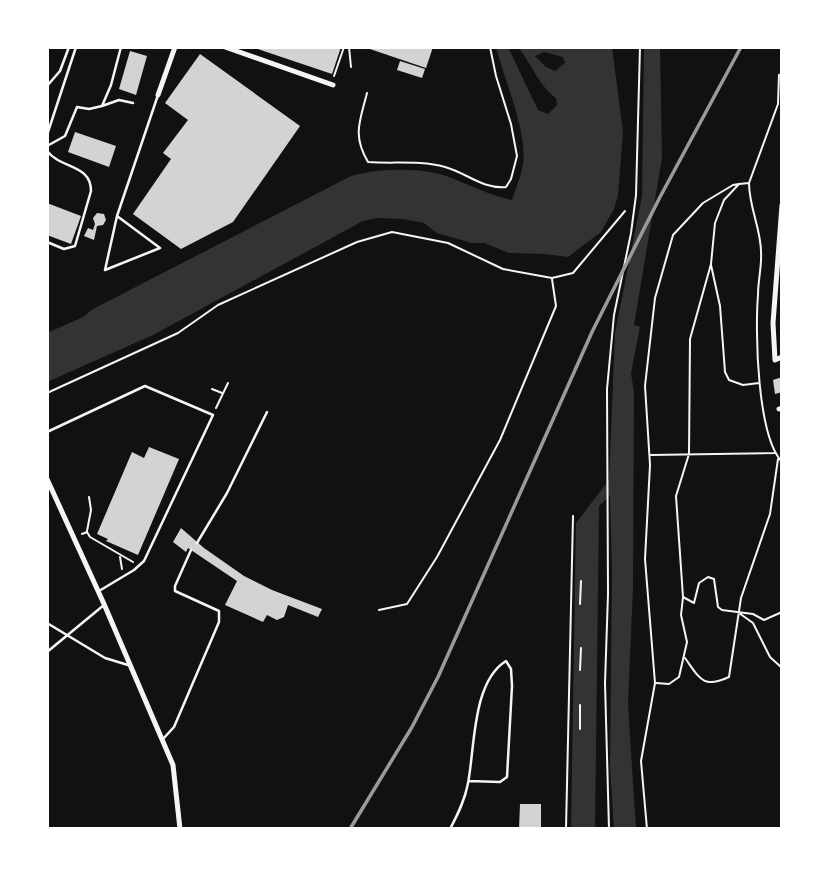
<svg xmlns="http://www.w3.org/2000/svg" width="829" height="876" font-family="'Golos Text',sans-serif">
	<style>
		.water { fill: #333; fill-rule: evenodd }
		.building { fill: #d3d3d3 }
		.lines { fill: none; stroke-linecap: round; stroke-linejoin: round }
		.path { stroke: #f5f5f5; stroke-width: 2 }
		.service { stroke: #f5f5f5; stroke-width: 2.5 }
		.minor { stroke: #f5f5f5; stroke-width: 5 }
		.rail { stroke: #9a9a9a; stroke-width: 3.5 }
	</style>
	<rect width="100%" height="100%" fill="#111"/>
	<!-- water -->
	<path class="water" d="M 496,47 L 508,47 L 538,110 L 548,114 L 557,105 L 556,98 C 539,86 531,63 518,47 L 612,47 L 623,132 L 618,195 L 614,209 L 601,232 L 568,257 L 545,254 L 509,253 L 484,243 L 472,243 L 437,233 L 424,223 L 403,219 L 377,218 L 363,221 L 153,335 L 47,382 L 47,333 L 83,317 L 93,309 L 349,177 C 374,168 421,167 446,176 C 468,184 488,195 512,200 C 516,188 521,176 523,164 C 528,134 504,78 496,47 ZM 544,52 L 563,57 L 565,63 L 555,71 L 546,67 L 535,56 Z
		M 644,47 L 660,47 L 662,158 L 634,325 L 640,327 L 631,373 L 634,393 L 633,588 L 628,704 L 636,829 L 614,829 L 610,768 L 612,572 L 610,496 L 599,506 L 595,829 L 571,829 L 576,523 L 609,480 L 615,333 L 642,196 Z"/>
	<!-- building -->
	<path class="building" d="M 252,47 L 341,47 L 332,74 Z
		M 364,47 L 433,47 L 426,68 Z
		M 130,51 L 147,56 L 136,95 L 119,89 Z
		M 200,54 L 300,126 L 233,222 L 181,249 L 133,214 L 171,159 L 163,153 L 188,120 L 165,103 Z
		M 400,61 L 425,69 L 422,78 L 397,70 Z
		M 75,132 L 116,146 L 109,167 L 68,152 Z
		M 47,203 L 81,216 L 71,244 L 47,235 Z
		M 97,213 L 104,214 L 106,220 L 103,225 L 97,226 L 94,240 L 84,236 L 88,228 L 93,230 L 95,224 L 93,218 Z
		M 782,377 L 782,392 L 775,394 L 773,380 Z
		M 149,447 L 179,459 L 138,555 L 106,541 L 108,539 L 97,534 L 132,452 L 144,458 Z
		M 181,528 L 204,548 L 244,576 L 272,590 L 322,609 L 318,617 L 288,605 L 284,617 L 277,620 L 267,615 L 263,622 L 225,605 L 237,581 L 188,548 L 186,552 L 173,542 Z
		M 520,804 L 541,804 L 541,829 L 519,829 Z"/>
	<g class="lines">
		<!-- path -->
		<path class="path" d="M 349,47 L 351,67
			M 782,74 L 779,75 L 778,104 L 749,183 C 749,207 761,229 761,252 C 762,266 758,280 758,295 C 755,331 757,436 782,462
			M 334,76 L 344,47
			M 367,93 C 360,121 352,135 368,162 C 393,164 420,160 445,167 C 467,173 482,189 506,187 L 511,179 L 517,156 L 511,124 L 496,76 L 490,47
			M 711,265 L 720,306 L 725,372 L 729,380 L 743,385 L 759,383
			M 212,389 L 222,393
			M 47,393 L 178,333 L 218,305 L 357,242 L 392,232 L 448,243 L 503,269 L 552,278 L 573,273 L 625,211
			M 216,408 L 228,383
			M 651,455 L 775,453
			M 87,531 L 91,510 L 89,497
			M 82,534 L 87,532 L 90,537 L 133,562
			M 120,557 L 122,569
			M 683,597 L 694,603 L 699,583 L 708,577 L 714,579 L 718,607 L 722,610 L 753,614 L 764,620 L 782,612
			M 580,604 L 581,581
			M 379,610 L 407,604 L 437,557 L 500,440 L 556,306 L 552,279
			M 739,613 L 753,623 L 770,657 L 782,668
			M 685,658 C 700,679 703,689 729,677 L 741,598 L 770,514 L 778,459
			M 580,670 L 581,648
			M 656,683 L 669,684 L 679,677 L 687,642 L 681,615 L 683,597 L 676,496 L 689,454 L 690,339 L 711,264 L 715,223 L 724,200 L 739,184 L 749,183
			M 580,705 L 580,729
			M 566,829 L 573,516
			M 609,829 L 605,683 L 608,594 L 607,389 L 614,315 L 631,233 L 636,195 L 640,47
			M 647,829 L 641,761 L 655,683 L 645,559 L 650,465 L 645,386 L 655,298 L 673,235 L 703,203 L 733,185 L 739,184"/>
		<!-- service -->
		<path class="service" d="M 121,47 L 111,85 L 102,106 L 119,100 L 133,103
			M 47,86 L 60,71 L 69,47
			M 47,135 L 76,47
			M 47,146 L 65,136 L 77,107 L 89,109 L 102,106
			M 47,151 C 61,169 91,164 91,191 L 75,246 L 64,249 L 47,242
			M 117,216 L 105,270 L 160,248 L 117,216 L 158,95
			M 47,432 L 145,386 L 213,415 L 144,561 L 134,570 L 99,591
			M 197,543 L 227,493 L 267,412
			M 47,623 L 105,658 L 128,665
			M 47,652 L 104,605
			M 163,739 L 174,727 L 219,622 L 219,611 L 175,591 L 175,586 L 191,550
			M 450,829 C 458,814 465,800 468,783 C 475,748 472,682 506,661 L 511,669 L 512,686 L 507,777 L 500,782 L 469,781"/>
		<!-- minor -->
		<path class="minor" d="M 225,47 L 333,85
			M 158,95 L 175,47
			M 782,205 L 773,323 L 775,360 L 782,357
			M 779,409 L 782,408
			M 47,479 L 104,604 L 173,765 L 180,829"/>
		<!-- rail -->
		<path class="rail" d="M 350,829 L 412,727 L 438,677 L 592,332 L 660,197 L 741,47"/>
	</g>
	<!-- border -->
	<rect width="829" height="876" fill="none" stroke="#ffffff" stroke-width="98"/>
</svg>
